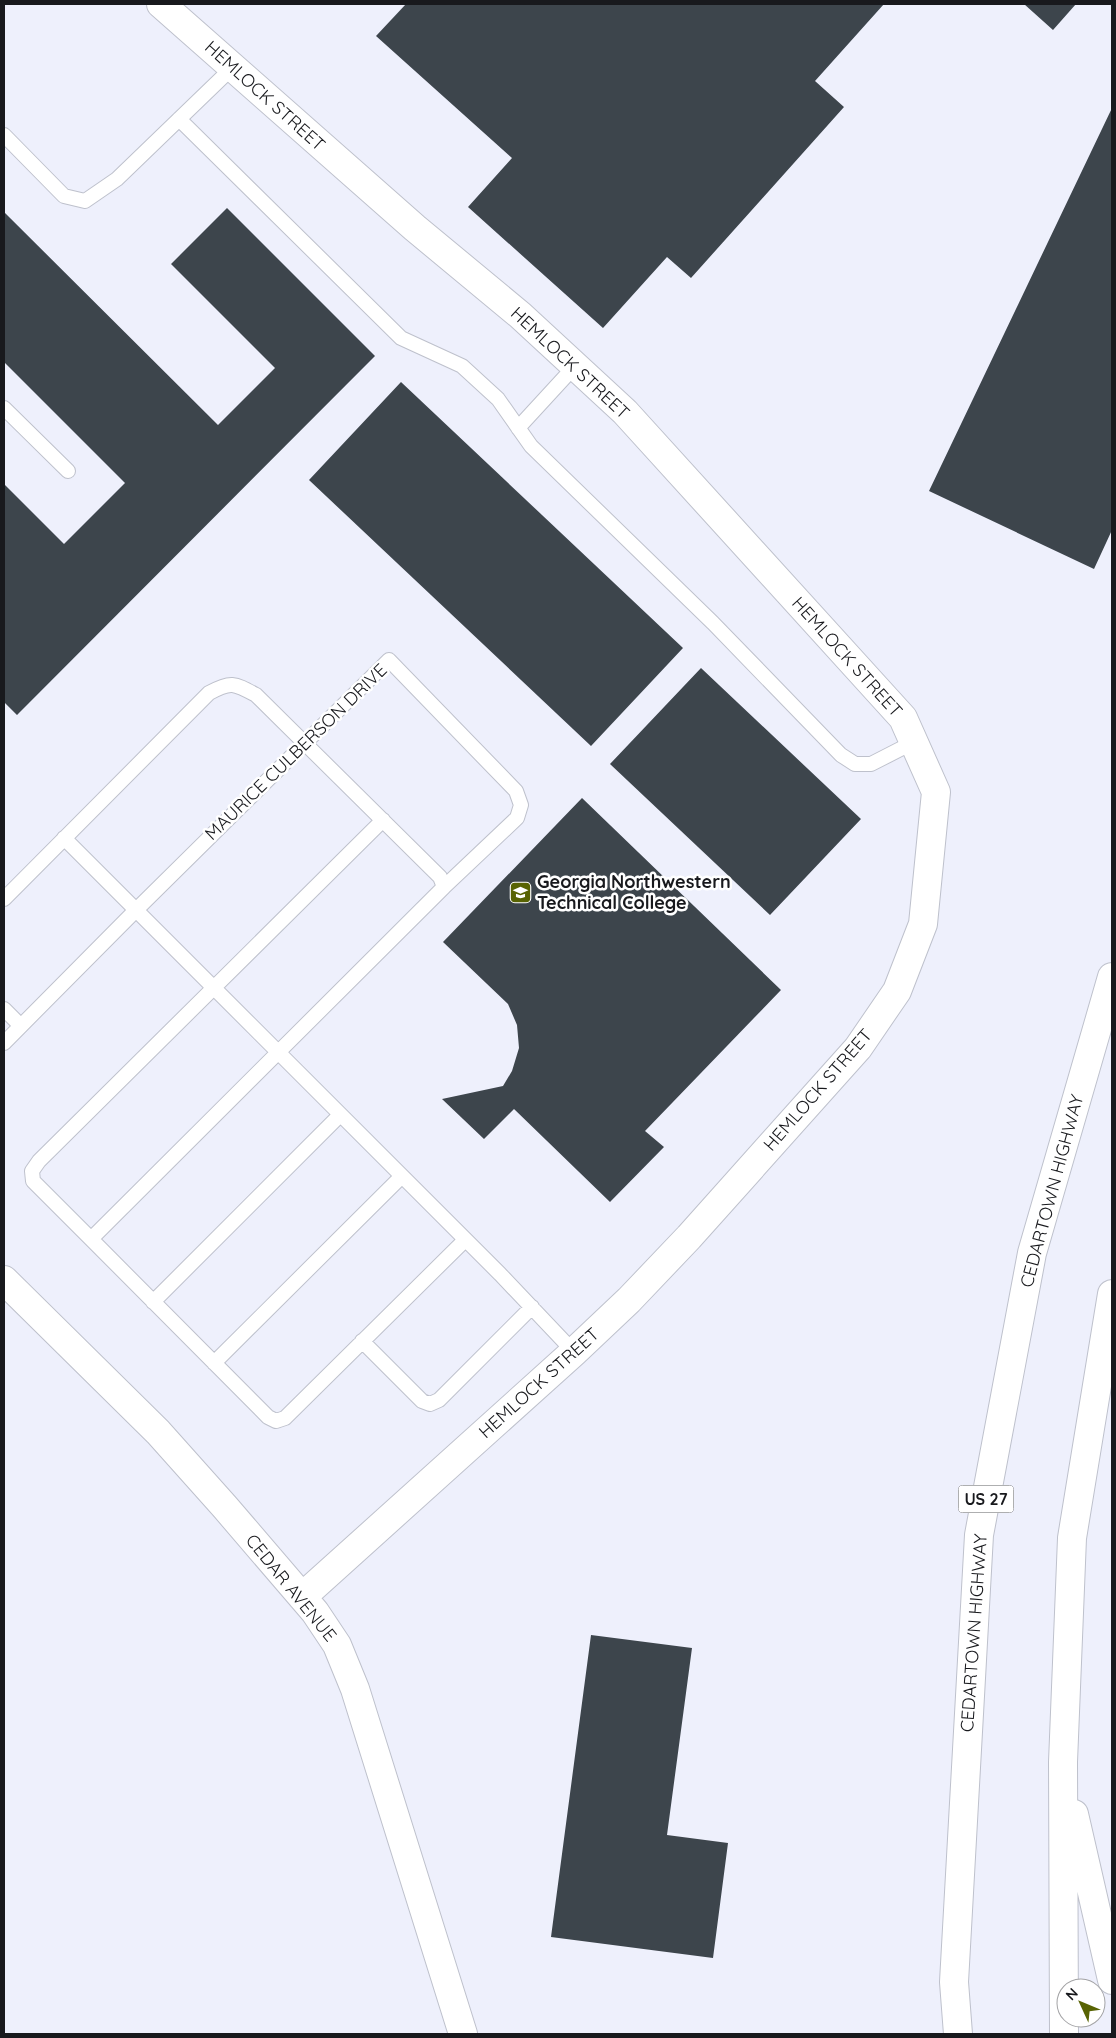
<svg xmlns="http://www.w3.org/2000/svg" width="1116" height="2038" font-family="Quicksand,sans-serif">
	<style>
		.building { fill: #3d454c }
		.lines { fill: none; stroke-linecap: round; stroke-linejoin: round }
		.service-casing { stroke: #bec1cc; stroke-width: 16 }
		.minor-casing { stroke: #bec1cc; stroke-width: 30 }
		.motorway-casing { stroke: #bec1cc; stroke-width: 30 }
		.service { stroke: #fff; stroke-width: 14 }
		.minor { stroke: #fff; stroke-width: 28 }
		.motorway { stroke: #fff; stroke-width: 28 }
		.labels { text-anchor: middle; stroke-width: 5; stroke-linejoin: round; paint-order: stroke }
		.shield { fill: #fff; stroke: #5d5e61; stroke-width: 1 }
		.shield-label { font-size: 16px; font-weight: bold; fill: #18191d }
		.street-label { font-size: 18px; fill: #18191d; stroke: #fff }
		.poi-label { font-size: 18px; font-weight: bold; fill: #18191d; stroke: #fff; text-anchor: start }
	</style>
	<rect width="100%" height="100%" fill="#eef0fc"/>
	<!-- building -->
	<path class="building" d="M 406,4 L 884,4 L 815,81 L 844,107 L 691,278 L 667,257 L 603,328 L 468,207 L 512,158 L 376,36 Z
		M 1024,4 L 1076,4 L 1053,30 Z
		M 1112,108 L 1112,530 L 1094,569 L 929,491 Z
		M 227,208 L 375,356 L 17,715 L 4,702 L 4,484 L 64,544 L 125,483 L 4,362 L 4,212 L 218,425 L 275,368 L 171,264 Z
		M 401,382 L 683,648 L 591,746 L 309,480 Z
		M 701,668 L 861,819 L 770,915 L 610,764 Z
		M 582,798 L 781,990 L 645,1131 L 664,1147 L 610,1202 L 514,1109 L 484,1139 L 442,1099 L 503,1086 L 512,1071 L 519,1048 L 517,1025 L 508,1004 L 443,942 Z
		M 591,1635 L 692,1648 L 667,1835 L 728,1843 L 713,1958 L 551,1937 Z"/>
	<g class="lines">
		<defs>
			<path id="service" d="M 179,119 L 401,338 L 462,366 L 498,399 L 531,446 L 713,623 L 841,755 L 855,764 L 871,764 L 914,742
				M 4,135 L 64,196 L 85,201 L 117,179 L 232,68
				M 4,408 L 68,471
				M 518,428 L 575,366
				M 64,838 L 500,1274 L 574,1352
				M 4,899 L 209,693 C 231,681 234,683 256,695 L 440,877 L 444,887 L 91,1239 L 33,1181 L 32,1171 L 39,1161 L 383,820
				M 4,1009 L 21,1026
				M 4,1043 L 135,911 L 389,660 L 516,791 L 521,805 L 517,818 L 444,887
				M 91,1239 L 268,1417 L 276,1421 L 285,1418 L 465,1240
				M 153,1302 L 340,1115
				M 362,1341 L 422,1401 L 430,1404 L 439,1400 L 532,1307
				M 214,1363 L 402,1176"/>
			<path id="minor" d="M 161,4 L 415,228 L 520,315 L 625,412 L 903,718 L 936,792 L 923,924 L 897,991 L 858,1048 L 689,1237 L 629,1300 L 574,1352 L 302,1597
				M 4,1280 L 158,1432 L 225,1507 L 315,1612 L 337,1645 L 355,1689 L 463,2034"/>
			<path id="motorway" d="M 1074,1814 L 1112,1980
				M 958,2034 L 954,1982 L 979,1535 L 1032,1253 L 1112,977
				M 1064,2034 L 1063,1762 L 1072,1538 L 1112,1294"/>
		</defs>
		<!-- service casing -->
		<use href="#service" class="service-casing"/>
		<!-- minor casing -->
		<use href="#minor" class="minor-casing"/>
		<!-- motorway casing -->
		<use href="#motorway" class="motorway-casing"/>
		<!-- service -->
		<use href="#service" class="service"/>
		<!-- minor -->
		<use href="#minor" class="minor"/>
		<!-- motorway -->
		<use href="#motorway" class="motorway"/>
	</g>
	<!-- icons -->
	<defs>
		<symbol id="university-square" viewBox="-11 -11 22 22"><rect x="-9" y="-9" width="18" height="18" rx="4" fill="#586303" stroke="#fff"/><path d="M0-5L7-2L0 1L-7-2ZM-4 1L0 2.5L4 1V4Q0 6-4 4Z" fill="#fff"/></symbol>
	</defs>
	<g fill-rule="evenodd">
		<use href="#university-square" x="508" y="880" width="25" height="25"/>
	</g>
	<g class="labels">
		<!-- shield labels -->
		<rect class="shield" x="958.5" y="1485.5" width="55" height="27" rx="4"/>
		<g class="shield-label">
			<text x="986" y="1505">US 27</text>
		</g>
		<!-- street labels -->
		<g class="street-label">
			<text transform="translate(265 96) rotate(42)" y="6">HEMLOCK STREET</text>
			<text transform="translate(570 363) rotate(43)" y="6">HEMLOCK STREET</text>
			<text transform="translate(847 657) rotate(48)" y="6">HEMLOCK STREET</text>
			<text transform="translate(296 752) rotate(-44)" y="6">MAURICE CULBERSON DRIVE</text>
			<text transform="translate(818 1090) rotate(-49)" y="6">HEMLOCK STREET</text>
			<text transform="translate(1052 1191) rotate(-75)" y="6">CEDARTOWN HIGHWAY</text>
			<text transform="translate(539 1383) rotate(-42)" y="6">HEMLOCK STREET</text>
			<text transform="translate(291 1588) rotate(51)" y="6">CEDAR AVENUE</text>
			<text transform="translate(974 1633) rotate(-86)" y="6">CEDARTOWN HIGHWAY</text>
		</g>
		<!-- poi labels -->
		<g class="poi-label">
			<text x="537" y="888">Georgia Northwestern<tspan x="537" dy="21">Technical College</tspan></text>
		</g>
	</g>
	<!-- border -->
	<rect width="1116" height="2038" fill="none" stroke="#18191d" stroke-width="10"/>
	<!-- north arrow -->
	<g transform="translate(1081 2003) rotate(314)"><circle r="24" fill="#ffffff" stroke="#a3a3a5"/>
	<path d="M0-4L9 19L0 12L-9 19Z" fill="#586303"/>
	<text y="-8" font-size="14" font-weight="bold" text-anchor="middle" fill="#18191d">N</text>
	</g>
</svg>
